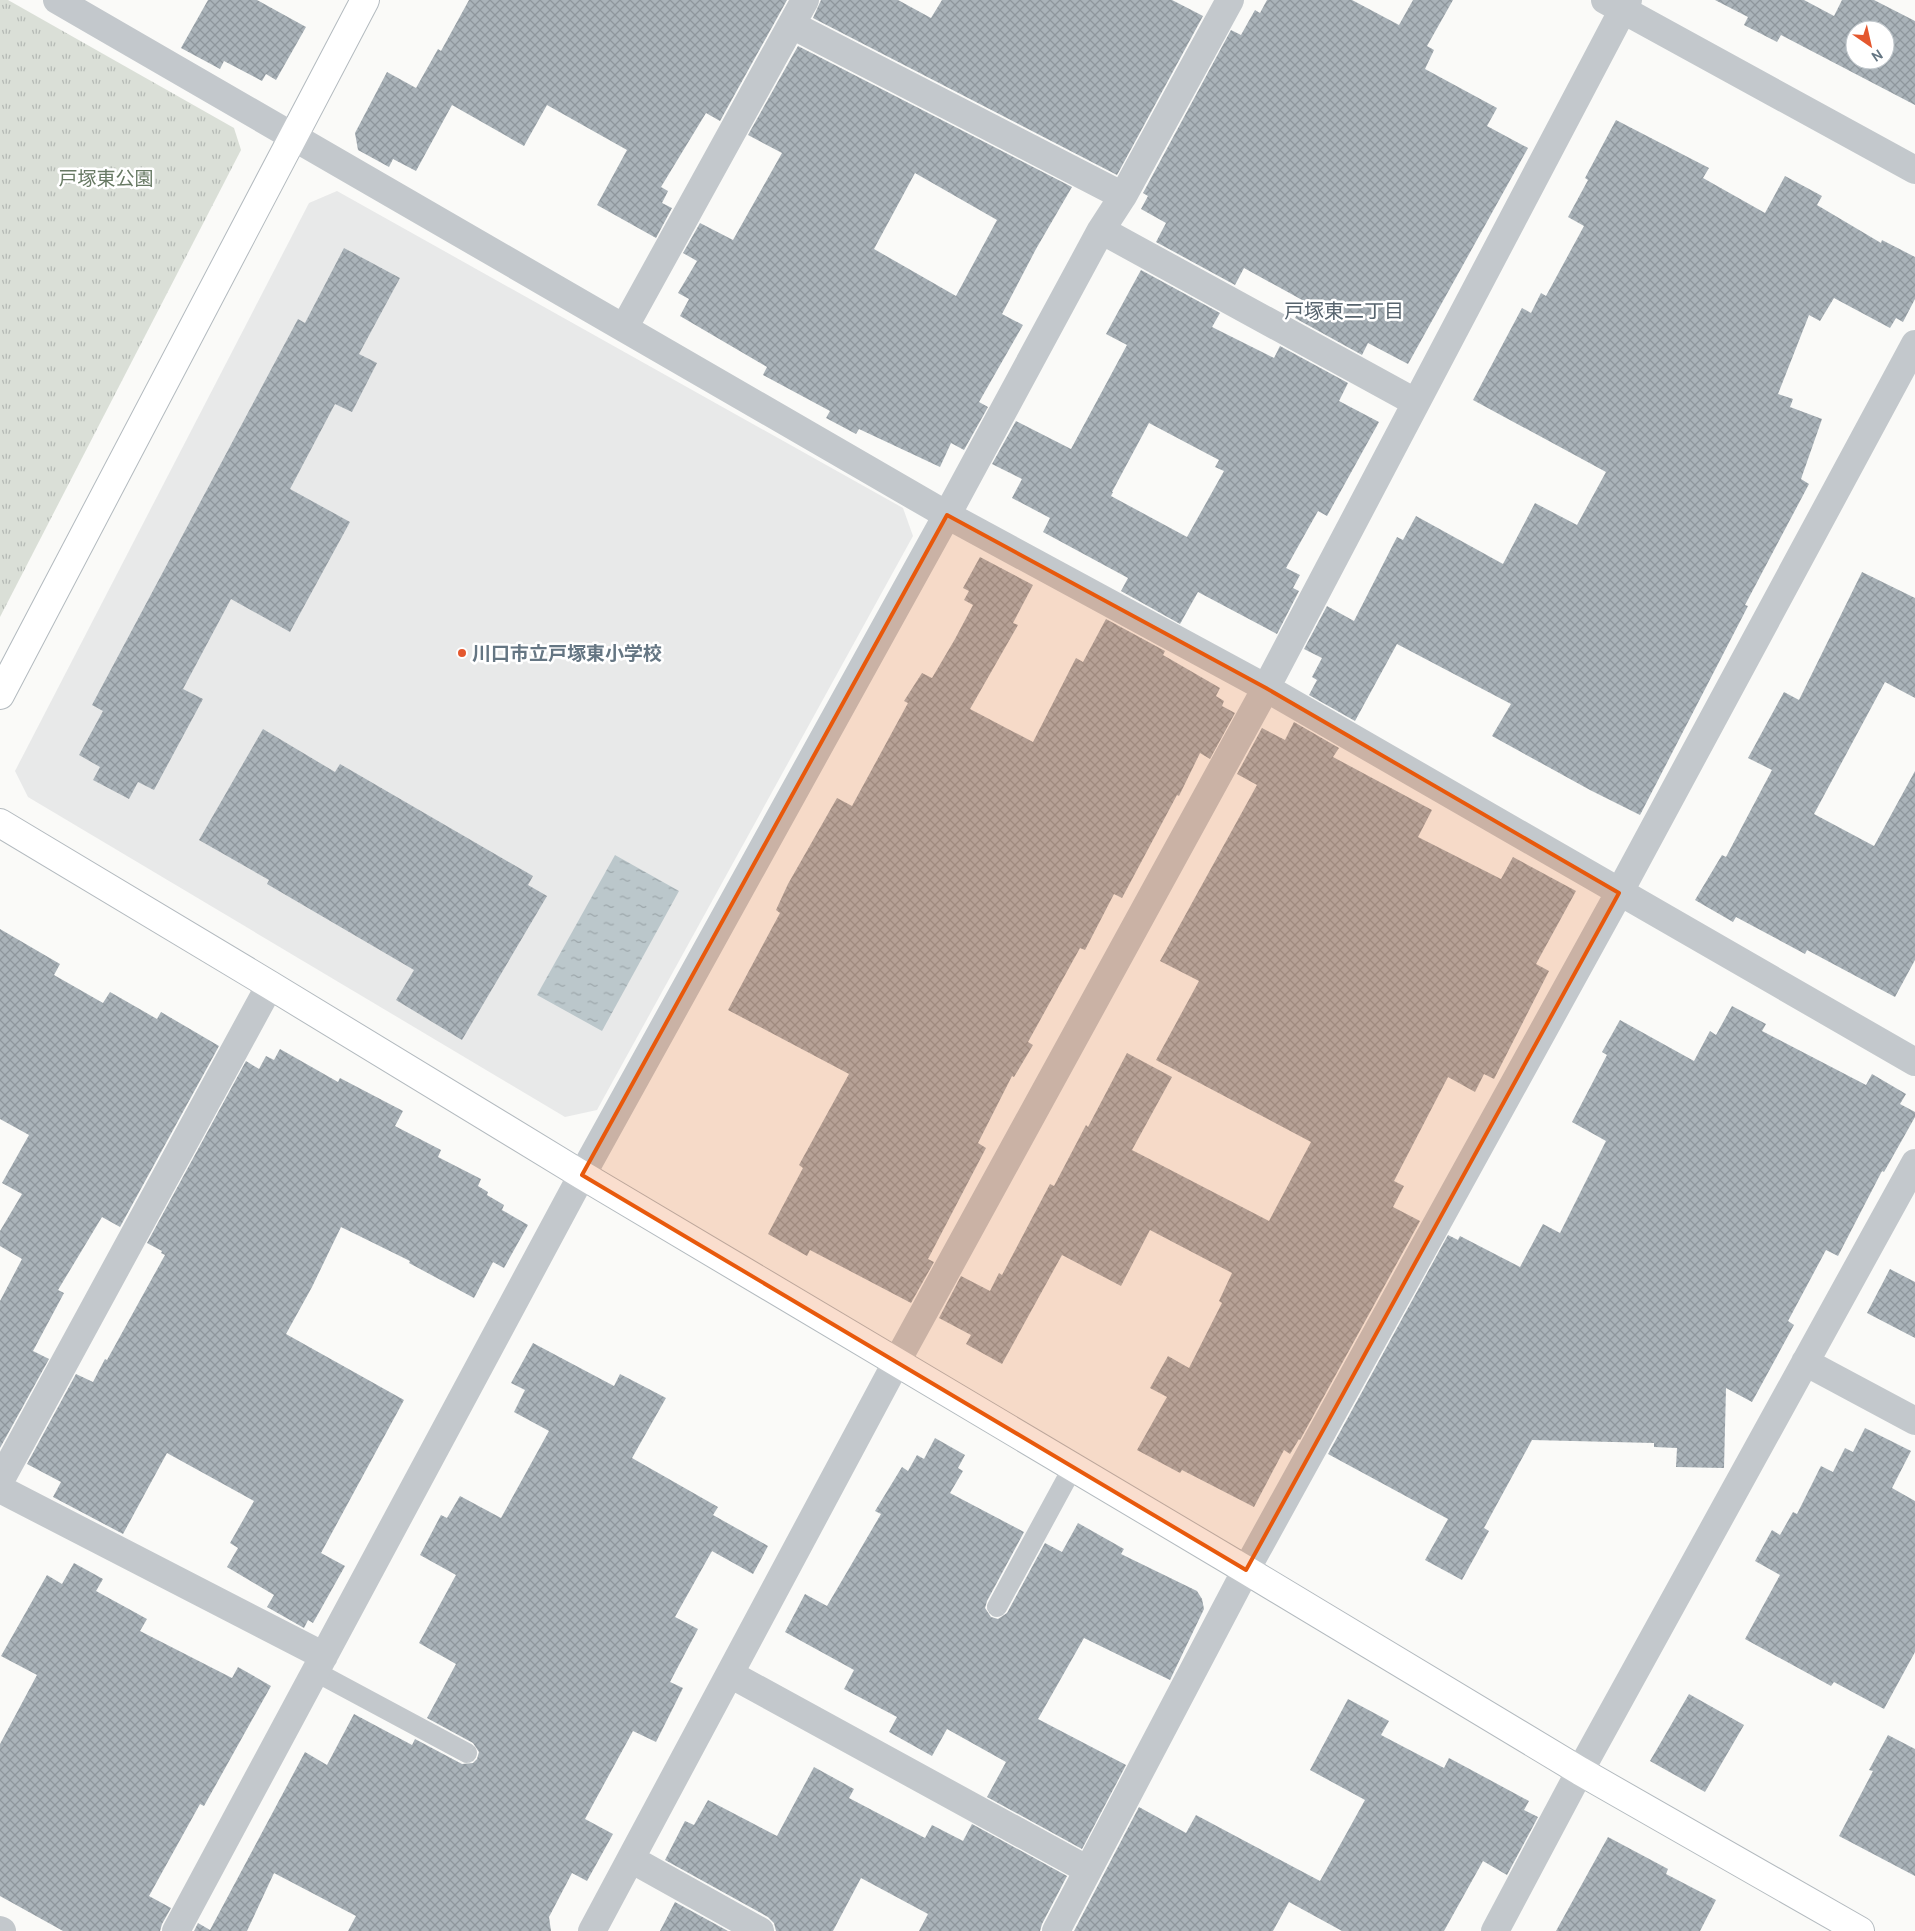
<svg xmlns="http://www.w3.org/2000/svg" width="1915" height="1931" font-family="Cabin,'Noto Sans JP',sans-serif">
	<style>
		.built { fill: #e8e9e9 }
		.park { fill: url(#park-tufts) }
		.water { fill: url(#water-ripples) }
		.building { fill: url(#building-cross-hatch); fill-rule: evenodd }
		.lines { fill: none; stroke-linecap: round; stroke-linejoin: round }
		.secondary-casing { stroke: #b3babf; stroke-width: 30 }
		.lane { stroke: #c3c8cc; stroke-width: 20 }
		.street { stroke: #c3c8cc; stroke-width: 28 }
		.secondary { stroke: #fff; stroke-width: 28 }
		.marked { fill: #e8590c; fill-opacity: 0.2; stroke: #e8590c; stroke-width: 4; stroke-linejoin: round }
		.poi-dot { fill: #e4572e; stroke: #fff; stroke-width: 2 }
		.labels { text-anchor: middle; stroke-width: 5; stroke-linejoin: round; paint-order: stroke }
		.park-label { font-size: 19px; fill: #687a64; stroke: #fff }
		.poi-label { font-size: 19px; font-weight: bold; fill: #657683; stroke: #fff; text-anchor: start }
		.neighbourhood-label { font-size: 20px; fill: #57646e; stroke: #fff }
	</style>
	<defs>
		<pattern id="park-tufts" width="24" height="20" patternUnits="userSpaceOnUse" patternTransform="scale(1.25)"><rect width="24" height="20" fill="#dadfd7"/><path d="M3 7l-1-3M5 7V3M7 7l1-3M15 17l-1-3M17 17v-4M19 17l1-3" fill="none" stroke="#b4b9b4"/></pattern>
		<pattern id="water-ripples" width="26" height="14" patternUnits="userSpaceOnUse" patternTransform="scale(1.25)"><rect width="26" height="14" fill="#bbc7cb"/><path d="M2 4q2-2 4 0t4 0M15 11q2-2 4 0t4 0" fill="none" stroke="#9ca6aa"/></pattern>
		<pattern id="building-cross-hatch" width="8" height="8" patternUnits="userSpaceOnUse" patternTransform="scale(1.25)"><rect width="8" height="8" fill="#aab3b9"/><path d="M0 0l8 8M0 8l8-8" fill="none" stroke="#8e969c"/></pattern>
	</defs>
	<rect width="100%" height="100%" fill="#fafaf8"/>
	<!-- built -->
	<path class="built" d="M 337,191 L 903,508 L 913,536 L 597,1110 L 565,1117 L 28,797 L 15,771 L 309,203 Z"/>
	<!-- park -->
	<path class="park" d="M 0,0 L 8,0 L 234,128 L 241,150 L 0,617 Z"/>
	<!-- water -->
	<path class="water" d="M 615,855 L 679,891 L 602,1031 L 537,995 Z"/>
	<!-- building -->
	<path class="building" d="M 208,0 L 257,0 L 306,27 L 276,80 L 266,74 L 262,81 L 224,61 L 220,69 L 181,48 Z
		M 469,0 L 787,0 L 720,121 L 706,113 L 661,187 L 668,191 L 662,203 L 672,208 L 656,238 L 597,205 L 627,150 L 547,105 L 524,146 L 452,105 L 416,171 L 393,159 L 389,167 L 358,150 L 355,133 L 387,72 L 416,88 L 438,49 L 441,51 Z
		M 821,0 L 898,0 L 931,18 L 942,0 L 1172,0 L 1203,16 L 1117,175 L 813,18 Z
		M 1267,0 L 1352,0 L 1399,25 L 1413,0 L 1453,0 L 1427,46 L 1434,50 L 1425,69 L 1497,108 L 1487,126 L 1528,148 L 1408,364 L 1368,343 L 1362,355 L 1295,318 L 1304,301 L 1244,268 L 1235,285 L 1156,242 L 1166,223 L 1141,209 L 1148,196 L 1143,193 L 1231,30 L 1241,35 L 1255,10 L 1260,13 Z
		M 1715,0 L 1804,0 L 1834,16 L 1842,0 L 1874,0 L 1915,21 L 1915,105 L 1781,35 L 1777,42 L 1744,25 L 1748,17 ZM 1855,30 L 1885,30 L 1885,60 L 1855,60 Z
		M 798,46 L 1072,187 L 1036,249 L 1002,314 L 1023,325 L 979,402 L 988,407 L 964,450 L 951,443 L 940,467 L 859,429 L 856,434 L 826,418 L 830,411 L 763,375 L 767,367 L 680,316 L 689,299 L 678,293 L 697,261 L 683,253 L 700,223 L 733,240 L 782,153 L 748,135 ZM 915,173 L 997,220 L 956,296 L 874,249 Z
		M 1616,120 L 1709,168 L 1703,178 L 1765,213 L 1785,176 L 1822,196 L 1817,205 L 1881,243 L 1882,240 L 1915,257 L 1915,299 L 1903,322 L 1896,318 L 1890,328 L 1834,298 L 1820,321 L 1809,315 L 1778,394 L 1793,399 L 1790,407 L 1822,419 L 1801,479 L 1809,484 L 1745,605 L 1748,606 L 1640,815 L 1590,790 L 1492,736 L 1511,704 L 1397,644 L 1355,721 L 1309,695 L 1317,680 L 1312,677 L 1322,658 L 1304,649 L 1327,606 L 1354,621 L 1397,537 L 1403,540 L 1416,516 L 1503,564 L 1535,503 L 1577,525 L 1606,472 L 1473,400 L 1522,308 L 1531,313 L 1541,293 L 1546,296 L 1584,226 L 1568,217 L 1588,180 L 1585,178 Z
		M 344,248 L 400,278 L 359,354 L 377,363 L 352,412 L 335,404 L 290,489 L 350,522 L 290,632 L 231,599 L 183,689 L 203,699 L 154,790 L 138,782 L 129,799 L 93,780 L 100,767 L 79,755 L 103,711 L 92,705 L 298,319 L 305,323 Z
		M 1141,270 L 1220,313 L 1212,327 L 1274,358 L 1280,346 L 1348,383 L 1339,401 L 1379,422 L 1327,516 L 1318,511 L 1286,568 L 1300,575 L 1293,588 L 1299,591 L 1277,634 L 1198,592 L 1180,624 L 1121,591 L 1128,578 L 1043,532 L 1050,518 L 1012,498 L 1022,479 L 992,464 L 1016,421 L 1071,449 L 1127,345 L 1106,334 ZM 1149,423 L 1219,460 L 1215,467 L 1224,471 L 1187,537 L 1111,496 L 1113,492 L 1112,492 Z
		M 980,557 L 1033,585 L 1013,623 L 1018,625 L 970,709 L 1033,742 L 1076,658 L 1083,662 L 1106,619 L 1165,651 L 1163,655 L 1220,688 L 1216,696 L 1224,701 L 1222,706 L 1235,713 L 1210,759 L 1200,753 L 1179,796 L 1177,795 L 1122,898 L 1114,894 L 1085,950 L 1080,948 L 1028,1042 L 1033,1045 L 1014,1077 L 1012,1076 L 978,1143 L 986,1148 L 928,1259 L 934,1262 L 911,1303 L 810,1250 L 807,1256 L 768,1234 L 803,1168 L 799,1165 L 849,1074 L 728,1010 L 780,913 L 776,910 L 788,884 L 837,798 L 852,806 L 908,703 L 904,701 L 922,673 L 932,678 L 955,639 L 973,605 L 964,600 L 969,591 L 963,588 Z
		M 1862,572 L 1915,598 L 1915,698 L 1885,682 L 1814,814 L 1874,846 L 1915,771 L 1915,960 L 1895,997 L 1807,950 L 1805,954 L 1736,917 L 1733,922 L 1695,900 L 1722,855 L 1726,857 L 1772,770 L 1748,758 L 1784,692 L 1799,700 Z
		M 1294,722 L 1339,748 L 1333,757 L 1432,810 L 1418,837 L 1501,879 L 1513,857 L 1576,891 L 1536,964 L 1549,971 L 1494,1079 L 1484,1074 L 1475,1092 L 1448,1077 L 1394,1181 L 1404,1186 L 1393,1207 L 1420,1221 L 1300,1440 L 1299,1439 L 1290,1454 L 1284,1450 L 1254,1507 L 1182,1470 L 1180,1473 L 1137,1450 L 1167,1397 L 1150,1388 L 1168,1356 L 1189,1368 L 1222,1303 L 1219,1301 L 1232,1273 L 1150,1230 L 1121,1286 L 1062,1255 L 1002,1364 L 966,1344 L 971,1335 L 939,1318 L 961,1276 L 990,1291 L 999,1273 L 1002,1275 L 1050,1184 L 1054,1186 L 1086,1125 L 1088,1127 L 1127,1053 L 1172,1077 L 1132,1150 L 1269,1221 L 1311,1142 L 1156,1060 L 1199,981 L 1160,961 L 1257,785 L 1237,774 L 1262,728 L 1285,740 Z
		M 263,729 L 335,772 L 340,764 L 533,876 L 528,885 L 547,896 L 462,1040 L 396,1000 L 414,970 L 267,884 L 269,880 L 199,840 Z
		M 0,929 L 60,964 L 54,975 L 103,1003 L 110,992 L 157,1019 L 161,1012 L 219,1046 L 120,1227 L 102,1217 L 58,1290 L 64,1293 L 33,1351 L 49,1359 L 0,1448 L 0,1301 L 22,1259 L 0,1246 L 0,1231 L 22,1194 L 2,1183 L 29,1135 L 0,1119 Z
		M 1732,1006 L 1766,1024 L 1762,1031 L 1866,1085 L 1872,1074 L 1906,1094 L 1900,1104 L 1915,1112 L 1915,1117 L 1884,1172 L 1882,1171 L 1838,1256 L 1826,1250 L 1788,1321 L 1794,1325 L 1752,1402 L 1726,1388 L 1724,1468 L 1676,1467 L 1677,1448 L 1654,1447 L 1654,1443 L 1532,1440 L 1484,1528 L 1489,1531 L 1462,1580 L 1425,1560 L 1448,1519 L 1328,1454 L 1448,1235 L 1458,1240 L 1460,1236 L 1520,1267 L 1543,1224 L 1560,1233 L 1606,1141 L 1572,1122 L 1607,1055 L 1602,1052 L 1620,1020 L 1694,1061 L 1710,1031 L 1716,1035 Z
		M 280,1049 L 338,1082 L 340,1078 L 403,1111 L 395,1126 L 441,1150 L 438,1157 L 481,1179 L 478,1186 L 488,1192 L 487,1195 L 504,1205 L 502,1210 L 528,1225 L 504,1268 L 493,1262 L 474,1298 L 409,1263 L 410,1261 L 341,1227 L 312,1287 L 286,1334 L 404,1400 L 321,1553 L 345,1566 L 313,1623 L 308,1620 L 304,1628 L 267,1607 L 274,1595 L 227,1567 L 238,1548 L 230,1543 L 254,1501 L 167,1453 L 123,1534 L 53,1497 L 61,1482 L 27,1464 L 76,1374 L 93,1382 L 105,1359 L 107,1360 L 165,1255 L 161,1253 L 162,1251 L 147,1243 L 246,1061 L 259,1069 L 266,1056 L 274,1060 Z
		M 1890,1269 L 1915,1282 L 1915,1338 L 1867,1313 Z
		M 533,1343 L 614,1386 L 620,1374 L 666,1398 L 632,1458 L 718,1507 L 713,1515 L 768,1546 L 753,1574 L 712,1551 L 675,1617 L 698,1629 L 670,1682 L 683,1688 L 656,1742 L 633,1731 L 585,1819 L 613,1834 L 587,1881 L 572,1873 L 549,1917 L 551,1931 L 348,1931 L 356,1916 L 274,1873 L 247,1931 L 194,1931 L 198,1923 L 210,1930 L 305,1752 L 327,1765 L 354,1714 L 412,1745 L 415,1739 L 462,1764 L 473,1763 L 477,1759 L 479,1752 L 473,1743 L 427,1718 L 456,1664 L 419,1643 L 456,1575 L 420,1555 L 441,1515 L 447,1518 L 460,1496 L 501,1518 L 549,1431 L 514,1412 L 525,1390 L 511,1383 Z
		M 1865,1428 L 1911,1451 L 1892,1488 L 1915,1501 L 1915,1652 L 1884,1709 L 1834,1682 L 1831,1686 L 1745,1639 L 1780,1575 L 1755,1561 L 1772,1530 L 1780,1535 L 1793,1512 L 1797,1514 L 1821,1466 L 1833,1472 L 1845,1448 L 1853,1452 Z
		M 935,1438 L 965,1455 L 958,1468 L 963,1471 L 950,1493 L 1024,1532 L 987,1601 L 985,1608 L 991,1617 L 998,1619 L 1007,1613 L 1045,1543 L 1062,1552 L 1078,1523 L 1124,1549 L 1121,1554 L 1197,1591 L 1202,1599 L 1204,1609 L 1170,1680 L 1084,1638 L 1038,1719 L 1126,1765 L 1082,1849 L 987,1797 L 1006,1762 L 947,1729 L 932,1756 L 889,1732 L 897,1717 L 844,1689 L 854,1670 L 785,1632 L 805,1594 L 827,1606 L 881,1514 L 875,1511 L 902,1467 L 908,1471 L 917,1455 L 924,1459 Z
		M 74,1563 L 103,1579 L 96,1591 L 147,1619 L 140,1631 L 232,1678 L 238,1667 L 271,1686 L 204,1806 L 200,1804 L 149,1896 L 171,1908 L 162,1924 L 160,1931 L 63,1931 L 0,1896 L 0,1744 L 37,1675 L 1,1656 L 47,1575 L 62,1584 Z
		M 1689,1694 L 1744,1725 L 1705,1792 L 1650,1761 Z
		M 1348,1699 L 1389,1721 L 1381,1735 L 1444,1768 L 1449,1758 L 1529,1801 L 1524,1810 L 1538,1817 L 1507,1875 L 1483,1861 L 1444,1931 L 1342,1931 L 1289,1902 L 1273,1931 L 1074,1931 L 1139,1807 L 1186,1833 L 1196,1815 L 1320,1881 L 1365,1800 L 1310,1770 Z
		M 1888,1735 L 1915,1749 L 1915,1876 L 1839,1836 L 1873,1771 L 1869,1770 Z
		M 814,1767 L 854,1789 L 849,1798 L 925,1838 L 932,1825 L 963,1841 L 972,1824 L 1067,1876 L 1042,1924 L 1040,1931 L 919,1931 L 928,1914 L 861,1878 L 833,1931 L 776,1931 L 774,1923 L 768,1917 L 665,1860 L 685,1821 L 694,1825 L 708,1800 L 777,1836 Z
		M 1608,1837 L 1668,1869 L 1666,1874 L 1716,1900 L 1700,1931 L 1556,1931 Z
		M 675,1902 L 728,1931 L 660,1931 Z"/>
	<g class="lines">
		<defs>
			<path id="secondary" d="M 0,695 L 365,0
				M 0,823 L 270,985 L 582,1175 L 1246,1570 L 1580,1771 L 1860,1931"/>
		</defs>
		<!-- secondary casing -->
		<use href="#secondary" class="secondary-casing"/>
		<!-- lane -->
		<path class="lane" d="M 997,1607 L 1073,1467
			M 316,1672 L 467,1753"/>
		<!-- street -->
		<path class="street" d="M 57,0 L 947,515 L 1266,688 L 1915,1062
			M 1605,0 L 1915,170
			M 792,25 L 1123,196
			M 1101,230 L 1415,402
			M 624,328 L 805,0
			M 1805,1362 L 1915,1421
			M 0,1481 L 270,985
			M 0,1489 L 324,1656
			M 730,1674 L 1088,1870
			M 631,1859 L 760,1931
			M 0,1930 L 2,1931
			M 176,1931 L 582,1175 L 947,515 L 1101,230 L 1123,196 L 1230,0
			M 592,1931 L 896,1363 L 1266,688 L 1628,0
			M 1056,1931 L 1246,1570 L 1619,893 L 1915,344
			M 1495,1931 L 1580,1771 L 1915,1163"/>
		<!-- secondary -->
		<use href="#secondary" class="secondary"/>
	</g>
	<!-- marked area -->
	<path class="marked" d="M 947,515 L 1266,688 L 1619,893 L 1246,1570 L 582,1175 Z"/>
	<!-- markers -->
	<circle class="poi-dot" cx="462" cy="653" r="5"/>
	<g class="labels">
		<!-- park labels -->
		<g class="park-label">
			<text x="106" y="185">戸塚東公園</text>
		</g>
		<!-- poi labels -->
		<g class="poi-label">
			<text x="472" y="660">川口市立戸塚東小学校</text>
		</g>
		<!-- neighbourhood labels -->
		<g class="neighbourhood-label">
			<text x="1344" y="318">戸塚東二丁目</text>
		</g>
	</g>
	<!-- north arrow -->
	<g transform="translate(1870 45) rotate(146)"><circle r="24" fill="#ffffff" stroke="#c1c8cd"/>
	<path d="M0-4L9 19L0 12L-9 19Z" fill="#e4572e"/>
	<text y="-8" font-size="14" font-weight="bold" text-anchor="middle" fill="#657683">N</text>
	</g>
</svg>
